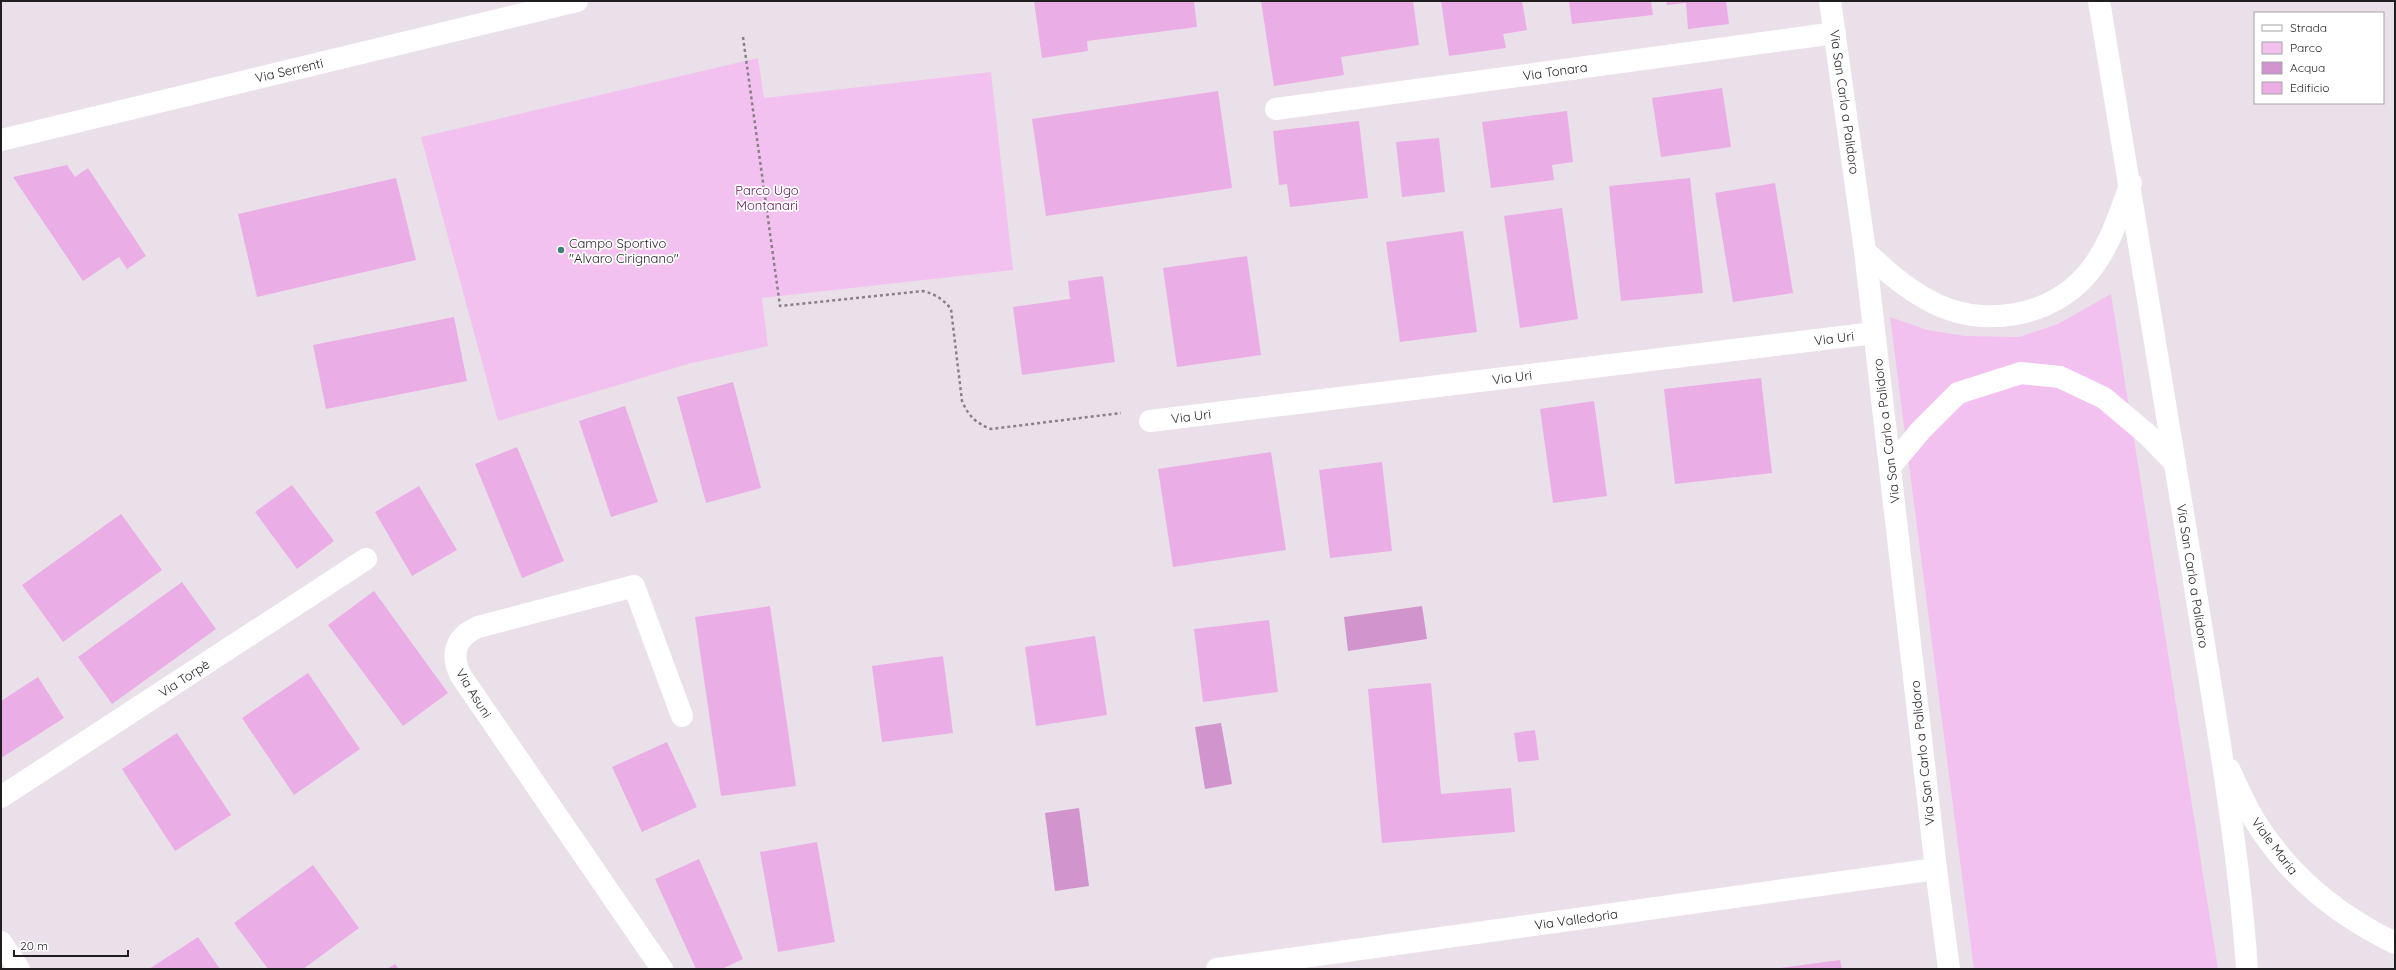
<svg xmlns="http://www.w3.org/2000/svg" width="2396" height="970" font-family="Quicksand,sans-serif">
	<style>
		.green { fill: #f3c1ef }
		.water { fill: #d194cc }
		.building { fill: #ebade6 }
		.lines { fill: none; stroke-linecap: round; stroke-linejoin: round }
		.path { stroke: #888187; stroke-width: 2.5; stroke-dasharray: 3 3; stroke-linecap: butt }
		.minor { stroke: #fff; stroke-width: 22 }
		.tertiary { stroke: #fff; stroke-width: 22 }
		.poi-dot { fill: #3e8174; stroke: #fff; stroke-width: 1.5 }
		.labels { text-anchor: middle; stroke-width: 3.5; stroke-linejoin: round; paint-order: stroke }
		.street-label { font-size: 13px; fill: #211e21; stroke: #fff }
		.park-label { font-size: 13px; fill: #5d165b; stroke: #fff }
		.poi-label { font-size: 13px; fill: #211e21; stroke: #fff; text-anchor: start }
	</style>
	<rect width="100%" height="100%" fill="#eae0e9"/>
	<!-- green -->
	<path class="green" d="M 758,58 L 764,98 L 991,72 L 1013,270 L 762,298 L 768,346 L 688,364 L 498,421 L 421,137 Z
		M 2111,294 L 2218,969 L 1974,969 L 1890,317 L 1927,330 L 1965,336 L 2019,337 L 2058,324 Z"/>
	<!-- water -->
	<path class="water" d="M 1422,606 L 1427,639 L 1348,651 L 1344,617 Z
		M 1221,723 L 1232,784 L 1205,789 L 1195,727 Z
		M 1079,808 L 1089,886 L 1055,891 L 1045,813 Z"/>
	<!-- building -->
	<path class="building" d="M 1034,1 L 1194,1 L 1197,27 L 1087,41 L 1088,51 L 1042,58 Z
		M 1261,1 L 1413,1 L 1419,45 L 1341,57 L 1344,75 L 1274,86 Z
		M 1441,1 L 1522,1 L 1527,30 L 1503,34 L 1506,48 L 1449,56 Z
		M 1569,1 L 1651,1 L 1653,15 L 1572,24 Z
		M 1666,1 L 1726,1 L 1729,24 L 1688,29 L 1686,3 L 1667,5 Z
		M 1722,88 L 1731,147 L 1661,157 L 1652,98 Z
		M 1218,91 L 1232,188 L 1046,216 L 1032,119 Z
		M 1567,111 L 1573,162 L 1552,165 L 1554,180 L 1491,188 L 1482,122 Z
		M 1359,121 L 1368,198 L 1290,207 L 1287,184 L 1279,185 L 1273,131 Z
		M 1439,138 L 1445,192 L 1402,197 L 1396,142 Z
		M 67,165 L 75,177 L 88,168 L 146,256 L 127,269 L 119,257 L 83,281 L 13,177 Z
		M 396,178 L 416,260 L 257,297 L 238,214 Z
		M 1690,178 L 1703,293 L 1621,301 L 1609,186 Z
		M 1775,183 L 1793,293 L 1733,302 L 1715,193 Z
		M 1562,208 L 1578,319 L 1520,328 L 1504,216 Z
		M 1463,231 L 1477,332 L 1400,342 L 1386,242 Z
		M 1247,256 L 1261,355 L 1177,367 L 1163,268 Z
		M 1103,276 L 1115,362 L 1022,375 L 1013,307 L 1070,299 L 1068,281 Z
		M 454,317 L 467,381 L 326,409 L 313,345 Z
		M 1761,378 L 1772,473 L 1675,484 L 1664,389 Z
		M 733,382 L 761,488 L 706,503 L 677,397 Z
		M 1594,401 L 1607,496 L 1553,503 L 1540,409 Z
		M 625,406 L 658,502 L 611,517 L 579,421 Z
		M 517,447 L 564,561 L 522,578 L 475,464 Z
		M 1271,452 L 1286,550 L 1173,567 L 1158,469 Z
		M 1382,462 L 1392,551 L 1330,558 L 1319,470 Z
		M 292,485 L 334,541 L 297,569 L 255,512 Z
		M 419,486 L 457,550 L 412,576 L 375,512 Z
		M 121,514 L 162,570 L 63,642 L 22,585 Z
		M 182,582 L 216,629 L 112,704 L 78,657 Z
		M 374,591 L 448,693 L 403,726 L 328,625 Z
		M 770,606 L 796,786 L 721,796 L 695,617 Z
		M 1269,620 L 1278,692 L 1203,702 L 1194,629 Z
		M 1095,636 L 1107,715 L 1036,726 L 1025,647 Z
		M 943,656 L 953,733 L 882,742 L 872,666 Z
		M 308,673 L 360,749 L 294,795 L 242,718 Z
		M 38,677 L 64,718 L 1,758 L 1,701 Z
		M 1431,683 L 1441,794 L 1511,788 L 1515,832 L 1382,843 L 1368,689 Z
		M 1535,730 L 1539,760 L 1518,762 L 1514,733 Z
		M 177,733 L 231,815 L 175,851 L 122,769 Z
		M 667,742 L 697,807 L 642,832 L 612,767 Z
		M 817,842 L 835,942 L 778,952 L 760,852 Z
		M 699,859 L 743,959 L 722,969 L 696,969 L 655,879 Z
		M 313,865 L 359,928 L 303,969 L 268,969 L 234,923 Z
		M 198,937 L 220,969 L 149,969 Z
		M 1840,960 L 1842,969 L 1780,969 L 1780,968 Z
		M 395,964 L 399,969 L 387,969 Z"/>
	<g class="lines">
		<!-- path -->
		<path class="path" d="M 743,37 L 780,306 L 923,291 C 935,294 943,299 951,309 L 962,401 C 969,417 976,423 991,429 L 1121,413"/>
		<!-- minor -->
		<path class="minor" d="M 1276,109 L 1835,33
			M 1,140 L 577,1
			M 1865,251 C 1885,270 1905,288 1930,301 C 1980,329 2051,318 2088,273 C 2110,247 2119,215 2131,183
			M 1150,421 L 1874,333
			M 1890,467 L 1921,430 L 1958,393 L 2021,373 L 2060,377 L 2104,398 L 2148,435 L 2175,463
			M 1,797 L 366,559
			M 1,942 L 19,969
			M 662,969 L 461,676 C 450,655 455,637 478,627 L 634,586 L 682,716
			M 1217,969 L 1936,869"/>
		<!-- tertiary -->
		<path class="tertiary" d="M 1830,1 L 1865,251 L 1936,869 L 1949,969
			M 2099,1 C 2132,192 2163,383 2193,574 C 2213,705 2238,837 2247,969
			M 2229,769 C 2237,786 2245,805 2255,821 C 2289,876 2337,915 2395,943"/>
	</g>
	<!-- markers -->
	<circle class="poi-dot" cx="561" cy="250" r="4"/>
	<g class="labels">
		<!-- street labels -->
		<g class="street-label">
			<text transform="translate(289 70) rotate(-13)" y="5">Via Serrenti</text>
			<text transform="translate(1555 71) rotate(-8)" y="5">Via Tonara</text>
			<text transform="translate(1845 102) rotate(82)" y="5">Via San Carlo a Palidoro</text>
			<text transform="translate(1834 338) rotate(-7)" y="5">Via Uri</text>
			<text transform="translate(1512 377) rotate(-7)" y="5">Via Uri</text>
			<text transform="translate(1191 416) rotate(-7)" y="5">Via Uri</text>
			<text transform="translate(1886 431) rotate(-97)" y="5">Via San Carlo a Palidoro</text>
			<text transform="translate(2193 576) rotate(81)" y="5">Via San Carlo a Palidoro</text>
			<text transform="translate(184 678) rotate(-33)" y="5">Via Torpè</text>
			<text transform="translate(474 693) rotate(58)" y="5">Via Asuni</text>
			<text transform="translate(1922 753) rotate(-96)" y="5">Via San Carlo a Palidoro</text>
			<text transform="translate(2275 846) rotate(53)" y="5">Viale Maria</text>
			<text transform="translate(1576 919) rotate(-8)" y="5">Via Valledoria</text>
		</g>
		<!-- park labels -->
		<g class="park-label">
			<text x="767" y="195">Parco Ugo<tspan x="767" dy="15">Montanari</tspan></text>
		</g>
		<!-- poi labels -->
		<g class="poi-label">
			<text x="569" y="248">Campo Sportivo<tspan x="569" dy="15">"Alvaro Cirignano"</tspan></text>
		</g>
	</g>
	<!-- border -->
	<rect width="2396" height="970" fill="none" stroke="#211e21" stroke-width="4"/>
	<!-- legend -->
	<rect x="2254" y="12" width="130" height="92" fill="#ffffff" stroke="#a6a5a6"/>
	<rect x="2262" y="25" width="20" height="6" fill="#ffffff" stroke="#a6a5a6"/>
	<text x="2290" y="32" font-size="12" fill="#211e21">Strada</text>
	<rect x="2262" y="42" width="20" height="12" fill="#f3c1ef" stroke="#a6a5a6"/>
	<text x="2290" y="52" font-size="12" fill="#211e21">Parco</text>
	<rect x="2262" y="62" width="20" height="12" fill="#d194cc" stroke="#a6a5a6"/>
	<text x="2290" y="72" font-size="12" fill="#211e21">Acqua</text>
	<rect x="2262" y="82" width="20" height="12" fill="#ebade6" stroke="#a6a5a6"/>
	<text x="2290" y="92" font-size="12" fill="#211e21">Edificio</text>
	<!-- scale -->
	<path d="M14 950v6h114v-6" fill="none" stroke="#211e21" stroke-width="2"/>
	<text x="20" y="950" font-size="12" fill="#211e21" stroke="#ffffff" stroke-width="3" paint-order="stroke">20 m</text>
</svg>
